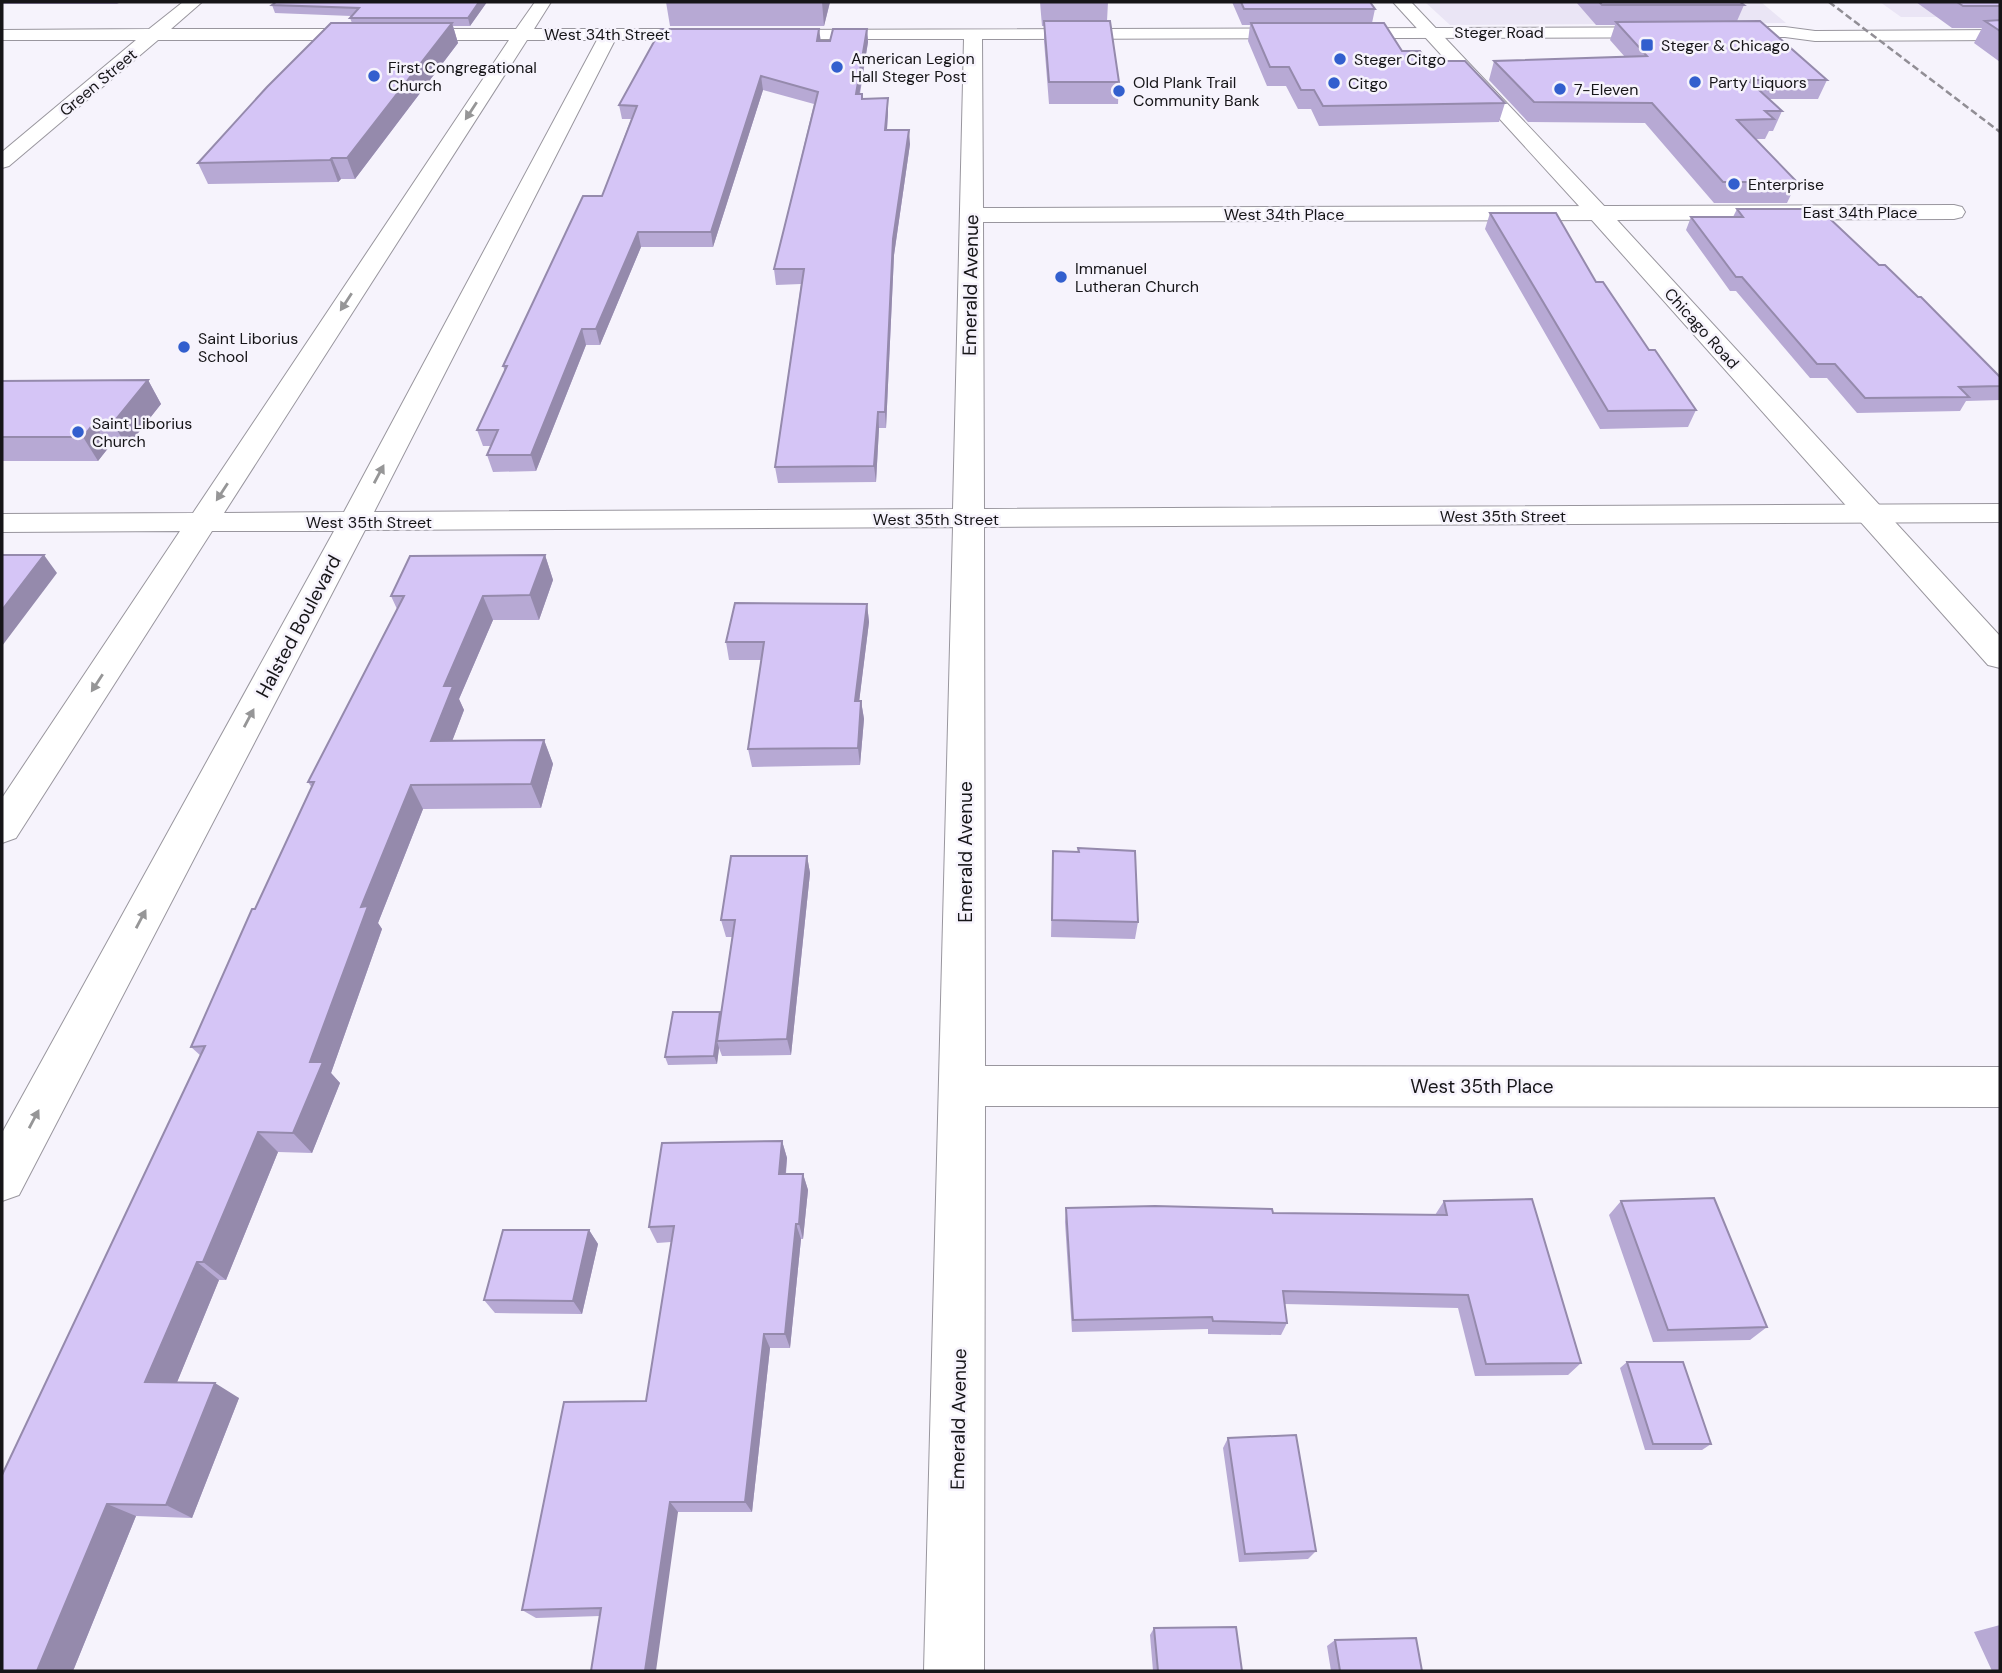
<svg xmlns="http://www.w3.org/2000/svg" width="2002" height="1673" font-family="'DM Sans',sans-serif">
	<style>
		.built { fill: #eae5f5 }
		.lines { fill: none; stroke-linecap: round; stroke-linejoin: round }
		.minor-casing { stroke: #99969e; stroke-width: 2 }
		.major-casing { stroke: #99969e; stroke-width: 2 }
		.minor { fill: #fff; fill-rule: evenodd }
		.major { fill: #fff; fill-rule: evenodd }
		.rail { stroke: #918e95; stroke-width: 2.5; stroke-dasharray: 7 3.5; stroke-linecap: butt }
		.wall { fill: #b7a9d4 }
		.shaded-wall { fill: #958aac }
		.building { fill: #d5c5f6; stroke: #958aac; stroke-width: 2 }
		.oneway { fill: #969697 }
		.poi-dot { fill: #325fce; stroke: #f6f3fc; stroke-width: 2.5 }
		.labels { text-anchor: middle; stroke-width: 5; stroke-linejoin: round; paint-order: stroke }
		.far-street-label { font-size: 16px; fill: #161518; stroke: #f6f3fc }
		.far-poi-label { font-size: 16px; fill: #161518; stroke: #f6f3fc; text-anchor: start }
		.street-label { font-size: 19px; fill: #161518; stroke: #f6f3fc }
	</style>
	<rect width="100%" height="100%" fill="#f6f3fc"/>
	<!-- built -->
	<path class="built" d="M 1425,2 L 1761,2 L 1786,23 L 1450,25 Z
		M 1880,2 L 2000,2 L 2000,17 L 1901,17 Z"/>
	<g class="lines">
		<defs>
			<path id="minor" d="M 183,2 L 202,2 L 171,29 L 516,29 L 535,2 L 551,2 L 534,29 L 710,29 L 719,34 L 710,39 L 615,40 L 374,512 L 953,509 L 964,39 L 767,39 L 758,34 L 761,30 L 1785,27 L 1815,31 L 2000,30 L 2000,40 L 1815,41 L 1785,37 L 982,39 L 983,208 L 1954,205 L 1962,207 L 1965,212 L 1962,217 L 1954,219 L 983,222 L 984,509 L 2000,504 L 2000,522 L 984,527 L 985,1066 L 2000,1067 L 2000,1107 L 985,1106 L 984,1671 L 924,1671 L 953,527 L 365,530 L 19,1195 L 2,1201 L 2,1133 L 334,531 L 212,531 L 16,838 L 2,843 L 2,798 L 180,531 L 2,532 L 2,514 L 193,513 L 509,40 L 158,40 L 9,166 L 2,168 L 2,152 L 136,40 L 2,40 L 2,30 L 149,29 ZM 527,40 L 597,40 L 344,512 L 224,513 Z"/>
			<path id="major" d="M 1393,2 L 1411,2 L 1606,208 L 2000,636 L 2000,668 L 1988,665 L 1590,218 Z"/>
		</defs>
		<!-- minor casing -->
		<use href="#minor" class="minor-casing"/>
		<!-- major casing -->
		<use href="#major" class="major-casing"/>
		<!-- minor -->
		<use href="#minor" class="minor"/>
		<!-- major -->
		<use href="#major" class="major"/>
		<!-- rail -->
		<path class="rail" d="M 1829,2 L 2000,132"/>
	</g>
	<!-- wall -->
	<path class="wall" d="M 2,2 L 121,2 L 117,4 L 2,4 Z
		M 487,2 L 470,26 L 453,26 L 458,43 L 355,179 L 341,179 L 338,182 L 208,184 L 198,163 L 352,23 L 350,18 L 351,16 L 275,13 L 272,5 Z
		M 666,2 L 830,2 L 824,26 L 670,26 Z
		M 1040,2 L 1108,2 L 1107,21 L 1119,82 L 1118,104 L 1049,104 L 1044,41 L 1044,26 L 1042,26 Z
		M 1232,2 L 1370,2 L 1375,9 L 1372,23 L 1402,51 L 1426,61 L 1505,103 L 1499,122 L 1319,126 L 1311,109 L 1298,109 L 1286,86 L 1267,86 L 1248,41 L 1250,25 L 1242,25 Z
		M 1576,2 L 1740,2 L 1744,5 L 1737,21 L 1827,80 L 1818,99 L 1769,99 L 1782,111 L 1773,131 L 1769,131 L 1765,139 L 1756,139 L 1797,182 L 1787,203 L 1714,203 L 1645,123 L 1528,122 L 1489,80 L 1494,61 L 1625,57 L 1610,40 L 1615,25 L 1596,25 Z
		M 1916,2 L 2000,2 L 2000,62 L 1974,43 L 1982,28 L 1952,28 Z
		M 867,29 L 868,42 L 860,94 L 862,94 L 863,99 L 888,98 L 888,112 L 887,130 L 910,144 L 894,255 L 886,428 L 879,428 L 876,482 L 778,483 L 775,467 L 801,284 L 776,285 L 774,269 L 814,104 L 763,90 L 713,247 L 641,247 L 600,345 L 586,345 L 536,471 L 493,472 L 487,455 L 491,446 L 483,446 L 477,430 L 505,372 L 503,366 L 602,196 L 631,119 L 622,119 L 619,105 L 821,41 L 830,41 Z
		M 1737,209 L 1818,216 L 1879,265 L 2000,377 L 2000,400 L 1966,401 L 1960,411 L 1857,413 L 1827,378 L 1810,378 L 1736,291 L 1730,291 L 1686,230 L 1691,217 L 1733,217 Z
		M 1490,213 L 1596,282 L 1696,410 L 1688,427 L 1600,429 L 1485,229 Z
		M 148,380 L 161,404 L 127,447 L 109,447 L 98,461 L 2,461 L 2,381 Z
		M 545,555 L 553,580 L 539,620 L 493,620 L 459,699 L 464,710 L 452,741 L 544,740 L 553,764 L 541,808 L 423,809 L 378,923 L 382,929 L 331,1073 L 340,1083 L 312,1153 L 278,1152 L 226,1280 L 219,1280 L 177,1382 L 239,1398 L 192,1518 L 136,1516 L 73,1671 L 201,1056 L 191,1047 L 312,788 L 308,782 L 397,609 L 391,596 Z
		M 867,604 L 869,622 L 859,701 L 861,701 L 864,719 L 860,765 L 752,767 L 748,749 L 761,660 L 729,660 L 726,642 Z
		M 1053,851 L 1138,922 L 1135,939 L 1051,937 Z
		M 807,856 L 810,873 L 791,1055 L 722,1056 L 719,1048 L 717,1064 L 668,1065 L 665,1057 L 721,1013 L 732,937 L 726,937 L 721,920 Z
		M 782,1141 L 787,1158 L 786,1174 L 803,1174 L 808,1190 L 803,1239 L 801,1239 L 790,1348 L 770,1348 L 752,1512 L 678,1512 L 600,1616 L 536,1618 L 522,1610 L 646,1401 L 671,1242 L 657,1243 L 649,1227 Z
		M 1444,1201 L 1581,1363 L 1568,1375 L 1475,1376 L 1458,1308 L 1284,1304 L 1287,1323 L 1281,1335 L 1208,1334 L 1208,1329 L 1072,1332 L 1065,1222 L 1066,1208 L 1273,1213 L 1435,1215 Z
		M 1621,1201 L 1767,1327 L 1750,1340 L 1653,1342 L 1609,1215 Z
		M 589,1230 L 598,1244 L 582,1314 L 495,1313 L 484,1300 Z
		M 1627,1362 L 1711,1444 L 1702,1450 L 1645,1450 L 1620,1368 Z
		M 1228,1438 L 1316,1551 L 1308,1559 L 1239,1562 L 1223,1448 Z
		M 2000,1625 L 2000,1671 L 1992,1671 L 1974,1632 Z
		M 1154,1628 L 1242,1671 L 1153,1671 L 1150,1635 Z
		M 1335,1640 L 1422,1671 L 1331,1671 L 1327,1646 Z"/>
	<!-- shaded-wall -->
	<path class="shaded-wall" d="M 479,2 L 487,2 L 470,26 L 468,18 Z
		M 822,2 L 830,2 L 824,26 Z
		M 452,23 L 458,43 L 355,179 L 347,158 Z
		M 819,29 L 821,42 L 817,41 Z
		M 867,29 L 868,42 L 857,108 L 856,94 Z
		M 761,76 L 763,90 L 713,247 L 711,232 Z
		M 888,98 L 888,112 L 886,145 L 885,130 Z
		M 909,130 L 910,144 L 894,255 L 886,428 L 885,412 L 893,239 Z
		M 332,158 L 341,179 L 338,182 L 330,160 Z
		M 638,232 L 641,247 L 600,345 L 596,329 Z
		M 582,329 L 586,345 L 536,471 L 531,455 Z
		M 148,380 L 161,404 L 127,447 L 113,423 Z
		M 878,412 L 879,428 L 876,482 L 874,466 Z
		M 94,423 L 109,447 L 98,461 L 83,437 Z
		M 44,555 L 57,573 L 2,646 L 2,610 Z
		M 545,555 L 553,580 L 539,620 L 530,595 Z
		M 483,596 L 493,620 L 459,699 L 464,710 L 443,765 L 431,741 L 444,686 Z
		M 867,604 L 869,622 L 857,719 L 855,701 Z
		M 861,701 L 864,719 L 860,765 L 858,748 Z
		M 544,740 L 553,764 L 541,808 L 531,784 Z
		M 411,785 L 423,809 L 378,923 L 382,929 L 331,1073 L 340,1083 L 312,1153 L 293,1133 L 310,1062 L 361,907 Z
		M 807,856 L 810,873 L 791,1055 L 787,1039 Z
		M 717,1041 L 719,1048 L 717,1064 L 714,1056 Z
		M 258,1132 L 278,1152 L 226,1280 L 203,1262 Z
		M 782,1141 L 787,1158 L 784,1190 L 779,1174 Z
		M 803,1174 L 808,1190 L 803,1239 L 799,1224 Z
		M 796,1224 L 801,1239 L 790,1348 L 785,1334 Z
		M 589,1230 L 598,1244 L 582,1314 L 573,1301 Z
		M 197,1262 L 219,1280 L 171,1397 L 145,1382 Z
		M 764,1334 L 770,1348 L 752,1512 L 745,1502 Z
		M 215,1383 L 239,1398 L 192,1518 L 166,1505 Z
		M 670,1502 L 678,1512 L 656,1671 L 645,1671 Z
		M 107,1504 L 136,1516 L 73,1671 L 37,1671 Z"/>
	<!-- building -->
	<path class="building" d="M 276,2 L 479,2 L 468,18 L 350,18 L 359,8 L 272,5 Z
		M 1241,2 L 1370,2 L 1375,9 L 1244,9 Z
		M 1599,2 L 1740,2 L 1744,5 L 1602,5 Z
		M 1957,2 L 2000,2 L 2000,6 L 1963,6 Z
		M 2000,20 L 2000,31 L 1985,21 Z
		M 1044,21 L 1110,21 L 1119,82 L 1049,82 Z
		M 1760,21 L 1827,80 L 1748,80 L 1782,111 L 1765,111 L 1774,119 L 1737,120 L 1797,182 L 1723,182 L 1652,103 L 1534,102 L 1494,61 L 1647,56 L 1616,22 Z
		M 331,23 L 452,23 L 347,158 L 332,158 L 330,160 L 198,163 L 267,87 Z
		M 1251,23 L 1384,23 L 1402,51 L 1420,51 L 1426,61 L 1465,61 L 1505,103 L 1323,106 L 1314,90 L 1301,90 L 1289,67 L 1270,67 Z
		M 661,29 L 819,29 L 817,41 L 830,41 L 833,29 L 867,29 L 856,94 L 862,94 L 862,99 L 888,98 L 885,130 L 909,130 L 893,239 L 885,412 L 878,412 L 874,466 L 775,467 L 804,269 L 774,269 L 818,92 L 761,76 L 711,232 L 638,232 L 596,329 L 582,329 L 531,455 L 487,455 L 498,430 L 477,430 L 507,366 L 503,366 L 583,196 L 602,196 L 637,106 L 619,105 Z
		M 1737,209 L 1812,209 L 1818,216 L 1827,216 L 1879,265 L 1885,265 L 1918,297 L 1921,297 L 2000,377 L 2000,386 L 1959,387 L 1969,397 L 1865,398 L 1835,364 L 1817,364 L 1742,277 L 1736,277 L 1691,217 L 1743,217 Z
		M 1490,213 L 1556,213 L 1596,282 L 1603,282 L 1649,350 L 1655,350 L 1696,410 L 1608,411 Z
		M 148,380 L 113,423 L 94,423 L 83,437 L 2,437 L 2,381 Z
		M 2,555 L 44,555 L 2,610 Z
		M 545,555 L 530,595 L 483,596 L 444,686 L 453,686 L 431,741 L 544,740 L 531,784 L 411,785 L 361,907 L 368,906 L 310,1062 L 323,1062 L 293,1133 L 258,1132 L 203,1262 L 197,1262 L 145,1382 L 215,1383 L 166,1505 L 107,1504 L 37,1671 L 2,1671 L 2,1475 L 205,1046 L 191,1047 L 252,909 L 255,909 L 314,782 L 308,782 L 404,596 L 391,596 L 410,556 Z
		M 735,603 L 867,604 L 855,701 L 861,701 L 858,748 L 748,749 L 764,642 L 726,642 Z
		M 1078,848 L 1135,851 L 1138,922 L 1052,920 L 1053,851 L 1079,852 Z
		M 731,856 L 807,856 L 787,1039 L 717,1041 L 735,920 L 721,920 Z
		M 673,1012 L 720,1012 L 714,1056 L 665,1057 Z
		M 782,1141 L 779,1174 L 803,1174 L 799,1224 L 796,1224 L 785,1334 L 764,1334 L 745,1502 L 670,1502 L 645,1671 L 591,1671 L 601,1608 L 522,1610 L 564,1402 L 646,1401 L 674,1226 L 649,1227 L 662,1143 Z
		M 1714,1198 L 1767,1327 L 1668,1330 L 1621,1201 Z
		M 1532,1199 L 1581,1363 L 1486,1364 L 1468,1295 L 1283,1291 L 1287,1323 L 1213,1321 L 1212,1317 L 1073,1320 L 1066,1208 L 1155,1206 L 1272,1209 L 1273,1213 L 1447,1215 L 1444,1201 Z
		M 503,1230 L 589,1230 L 573,1301 L 484,1300 Z
		M 1627,1362 L 1683,1362 L 1711,1444 L 1653,1444 Z
		M 1296,1435 L 1316,1551 L 1245,1554 L 1228,1438 Z
		M 1236,1627 L 1242,1671 L 1158,1671 L 1154,1628 Z
		M 1416,1638 L 1422,1671 L 1340,1671 L 1335,1640 Z"/>
	<!-- one-way arrows -->
	<defs><path id="oneway-solid" d="M-6-.8H1V-3.2L6.5 0L1 3.2V.8H-6Z" transform="scale(1.75)"/></defs>
	<g class="oneway">
		<use href="#oneway-solid" transform="translate(471 111) rotate(123)"/>
		<use href="#oneway-solid" transform="translate(346 302) rotate(123)"/>
		<use href="#oneway-solid" transform="translate(379 474) rotate(-62)"/>
		<use href="#oneway-solid" transform="translate(222 492) rotate(123)"/>
		<use href="#oneway-solid" transform="translate(97 683) rotate(123)"/>
		<use href="#oneway-solid" transform="translate(249 718) rotate(-62)"/>
		<use href="#oneway-solid" transform="translate(141 919) rotate(-62)"/>
		<use href="#oneway-solid" transform="translate(34 1119) rotate(-62)"/>
	</g>
	<!-- markers -->
	<g class="poi-dot">
		<rect x="1640" y="38" width="14" height="14" rx="3.5"/>
		<circle cx="1340" cy="59" r="7"/>
		<circle cx="837" cy="67" r="7"/>
		<circle cx="374" cy="76" r="7"/>
		<circle cx="1695" cy="82" r="7"/>
		<circle cx="1334" cy="83" r="7"/>
		<circle cx="1560" cy="89" r="7"/>
		<circle cx="1119" cy="91" r="7"/>
		<circle cx="1734" cy="184" r="7"/>
		<circle cx="1061" cy="277" r="7"/>
		<circle cx="184" cy="347" r="7"/>
		<circle cx="78" cy="432" r="7"/>
	</g>
	<g class="labels">
		<!-- far-street labels -->
		<g class="far-street-label">
			<text x="1499" y="38">Steger Road</text>
			<text x="607" y="40">West 34th Street</text>
			<text transform="translate(98 82) rotate(-40)" y="6">Green Street</text>
			<text x="1860" y="218">East 34th Place</text>
			<text x="1284" y="220">West 34th Place</text>
			<text transform="translate(1702 328) rotate(48)" y="6">Chicago Road</text>
			<text x="1503" y="522">West 35th Street</text>
			<text x="936" y="525">West 35th Street</text>
			<text x="369" y="528">West 35th Street</text>
		</g>
		<!-- far-poi labels -->
		<g class="far-poi-label">
			<text x="1661" y="51">Steger &amp; Chicago</text>
			<text x="851" y="64">American Legion<tspan x="851" dy="18">Hall Steger Post</tspan></text>
			<text x="1354" y="65">Steger Citgo</text>
			<text x="388" y="73">First Congregational<tspan x="388" dy="18">Church</tspan></text>
			<text x="1133" y="88">Old Plank Trail<tspan x="1133" dy="18">Community Bank</tspan></text>
			<text x="1709" y="88">Party Liquors</text>
			<text x="1348" y="89">Citgo</text>
			<text x="1574" y="95">7-Eleven</text>
			<text x="1748" y="190">Enterprise</text>
			<text x="1075" y="274">Immanuel<tspan x="1075" dy="18">Lutheran Church</tspan></text>
			<text x="198" y="344">Saint Liborius<tspan x="198" dy="18">School</tspan></text>
			<text x="92" y="429">Saint Liborius<tspan x="92" dy="18">Church</tspan></text>
		</g>
		<!-- street labels -->
		<g class="street-label">
			<text transform="translate(970 285) rotate(-89)" y="7">Emerald Avenue</text>
			<text transform="translate(298 626) rotate(-62)" y="7">Halsted Boulevard</text>
			<text transform="translate(965 852) rotate(-90)" y="7">Emerald Avenue</text>
			<text x="1482" y="1093">West 35th Place</text>
			<text transform="translate(958 1419) rotate(-89)" y="7">Emerald Avenue</text>
		</g>
	</g>
	<!-- border -->
	<rect width="2002" height="1673" fill="none" stroke="#161518" stroke-width="7"/>
</svg>
